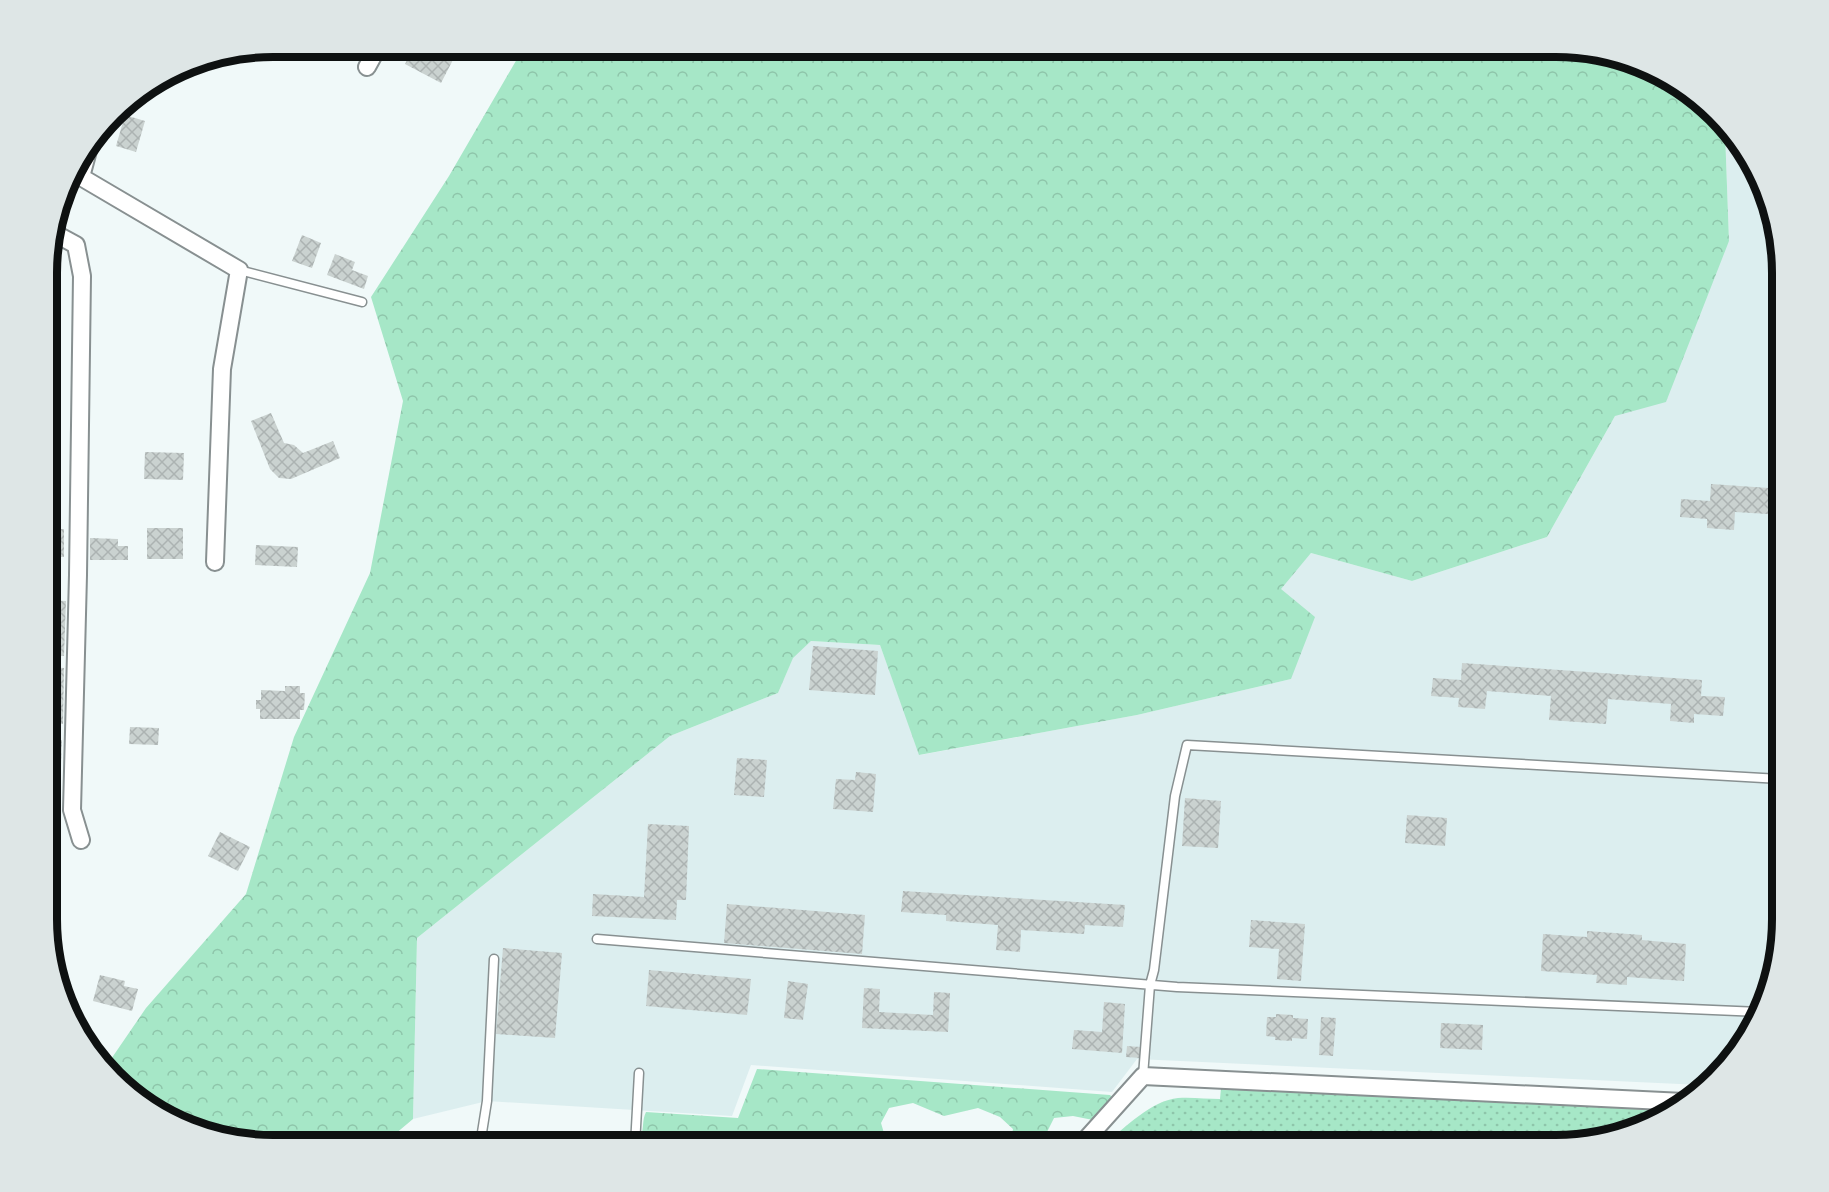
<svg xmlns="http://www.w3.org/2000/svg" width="1829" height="1192" font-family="Roboto,sans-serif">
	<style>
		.built { fill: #dceeef }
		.grass { fill: url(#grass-dots) }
		.forest { fill: url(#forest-crowns) }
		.building { fill: url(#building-cross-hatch) }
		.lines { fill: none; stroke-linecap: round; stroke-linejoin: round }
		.service-casing { stroke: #889091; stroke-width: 11 }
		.minor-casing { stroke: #889091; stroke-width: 20 }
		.service { stroke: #fff; stroke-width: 8 }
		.minor { stroke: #fff; stroke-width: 16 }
		.rim { fill: none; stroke: #0e1111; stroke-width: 8 }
	</style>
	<defs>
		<pattern id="grass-dots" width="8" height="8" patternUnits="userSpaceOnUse" patternTransform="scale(1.5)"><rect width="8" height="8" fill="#a6e7c7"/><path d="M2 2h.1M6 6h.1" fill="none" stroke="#8ec5aa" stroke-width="1.8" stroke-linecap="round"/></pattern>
		<pattern id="forest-crowns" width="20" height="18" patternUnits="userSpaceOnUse" patternTransform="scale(1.5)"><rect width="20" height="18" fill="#a6e7c7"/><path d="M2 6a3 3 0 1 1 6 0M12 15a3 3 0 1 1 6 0" fill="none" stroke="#8ec5aa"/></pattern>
		<pattern id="building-cross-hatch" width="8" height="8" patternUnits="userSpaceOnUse" patternTransform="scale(1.5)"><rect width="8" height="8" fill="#cad2d0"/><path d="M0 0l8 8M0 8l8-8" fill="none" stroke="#acb3b2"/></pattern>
	</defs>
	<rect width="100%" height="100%" fill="#f0f9f9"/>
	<!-- built -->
	<path class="built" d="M 1725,131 L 1752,160 L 1782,258 L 1782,934 L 1770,992 L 1744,1045 L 1701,1085 L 1137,1059 L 1112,1092 L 751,1065 L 732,1116 L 487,1101 L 413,1119 L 417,938 L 670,736 L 778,693 L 793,657 L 811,641 L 880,645 L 920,755 L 1137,715 L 1291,679 L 1280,589 L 1311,553 L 1412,581 L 1547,537 L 1615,416 L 1729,241 Z"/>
	<!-- grass -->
	<path class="grass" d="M 1221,1088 L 1674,1111 L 1669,1115 L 1571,1145 L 1312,1145 C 1304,1134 1293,1137 1284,1145 L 1105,1145 C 1123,1128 1153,1100 1178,1098 C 1192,1097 1207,1099 1220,1099 Z"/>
	<!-- forest -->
	<path class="forest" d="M 524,47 L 1557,47 L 1629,58 L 1682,85 L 1725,131 L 1729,241 L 1666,402 L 1615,416 L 1547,537 L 1412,581 L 1311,553 L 1281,589 L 1315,617 L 1291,679 L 1137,715 L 919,755 L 880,645 L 811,641 L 793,658 L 778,693 L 670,736 L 417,938 L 413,1119 L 382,1145 L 272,1145 L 200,1134 L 147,1107 L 107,1065 L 146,1008 L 246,894 L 294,737 L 370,573 L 403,401 L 371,297 L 449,176 Z
		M 757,1069 L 1110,1095 L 1114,1099 L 1093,1120 L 1073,1116 L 1054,1118 L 1046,1134 L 1046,1145 L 1010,1145 L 1013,1129 L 1000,1117 L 978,1108 L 944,1116 L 913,1103 L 889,1108 L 881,1123 L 886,1140 L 885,1145 L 645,1145 L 641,1136 C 644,1128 642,1120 646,1112 L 738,1118 Z"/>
	<!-- building -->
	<path class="building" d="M 414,47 L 443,47 L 456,54 L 441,83 L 405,64 Z
		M 125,115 L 145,121 L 136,152 L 116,146 Z
		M 302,235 L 321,243 L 312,268 L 292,261 Z
		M 335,254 L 355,262 L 352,270 L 368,276 L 364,289 L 327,275 Z
		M 271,413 L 284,443 L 294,445 L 303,453 L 333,441 L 340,458 L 291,479 L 279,478 L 270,469 L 251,421 Z
		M 145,452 L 184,453 L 183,480 L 144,479 Z
		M 1711,484 L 1782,489 L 1782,515 L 1735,512 L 1734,530 L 1707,528 L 1707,519 L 1680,517 L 1681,499 L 1710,501 Z
		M 147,528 L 183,528 L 183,559 L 147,559 Z
		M 48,529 L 64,529 L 64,557 L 48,557 Z
		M 90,538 L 118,539 L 118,546 L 128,546 L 128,560 L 90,560 Z
		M 256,545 L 298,547 L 297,567 L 255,565 Z
		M 48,600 L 66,601 L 64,656 L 48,656 Z
		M 813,646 L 878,651 L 875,695 L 809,690 Z
		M 1462,663 L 1702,680 L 1701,696 L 1725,697 L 1723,716 L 1694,714 L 1694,723 L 1670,721 L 1671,704 L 1608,699 L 1606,724 L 1549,720 L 1551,696 L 1487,691 L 1485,709 L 1458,707 L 1459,698 L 1431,696 L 1433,678 L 1461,680 Z
		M 48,667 L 64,668 L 63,724 L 48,723 Z
		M 285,686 L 300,686 L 300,693 L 305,693 L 304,710 L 300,710 L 300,719 L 260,719 L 260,709 L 256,709 L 256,700 L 261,700 L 261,690 L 285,691 Z
		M 130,727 L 159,728 L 158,745 L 129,744 Z
		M 48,740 L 62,740 L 60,796 L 48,796 Z
		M 737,758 L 767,760 L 764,797 L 734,795 Z
		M 856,772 L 876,774 L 873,812 L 833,809 L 836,779 L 855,780 Z
		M 1185,798 L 1221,801 L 1218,848 L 1182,846 Z
		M 1407,815 L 1447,818 L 1445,846 L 1405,843 Z
		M 648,824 L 689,826 L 686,900 L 677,900 L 676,920 L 592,916 L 593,894 L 644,897 Z
		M 220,832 L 250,847 L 238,871 L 208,856 Z
		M 903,891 L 1125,905 L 1123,927 L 1085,925 L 1084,934 L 1021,930 L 1020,952 L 996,950 L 998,925 L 946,921 L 946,915 L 901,912 Z
		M 727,904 L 865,915 L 862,954 L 724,943 Z
		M 1251,920 L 1305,924 L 1301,981 L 1277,979 L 1279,949 L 1249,947 Z
		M 1587,931 L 1642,935 L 1642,940 L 1686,944 L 1684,981 L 1627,977 L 1627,985 L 1596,983 L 1597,975 L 1541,971 L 1543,934 L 1587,937 Z
		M 503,948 L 562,953 L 555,1038 L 496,1034 Z
		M 649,970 L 751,979 L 747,1015 L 646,1006 Z
		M 100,975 L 125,981 L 124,986 L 138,989 L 132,1011 L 93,1001 Z
		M 788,981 L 808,984 L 803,1020 L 784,1018 Z
		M 864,988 L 880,989 L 879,1012 L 933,1015 L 934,992 L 950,993 L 948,1032 L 862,1028 Z
		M 1104,1002 L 1125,1004 L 1122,1053 L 1072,1049 L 1074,1030 L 1102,1032 Z
		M 1276,1014 L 1293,1015 L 1293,1018 L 1308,1019 L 1307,1039 L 1292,1038 L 1292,1041 L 1275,1040 L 1275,1037 L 1266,1036 L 1267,1017 L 1276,1017 Z
		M 1321,1017 L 1336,1018 L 1333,1056 L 1319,1055 Z
		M 1441,1023 L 1483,1025 L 1482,1050 L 1440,1048 Z
		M 1127,1046 L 1141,1047 L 1140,1058 L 1126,1057 Z"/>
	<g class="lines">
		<defs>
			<path id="service" d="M 239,270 L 362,302
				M 597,939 L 1177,987 L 1760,1012
				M 1143,1076 L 1150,985 L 1154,970 L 1175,796 L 1187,745 L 1782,779
				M 480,1145 L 487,1101 L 494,959
				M 635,1145 L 639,1073"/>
			<path id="minor" d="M 367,67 L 378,47
				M 70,173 L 81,177 L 239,270 L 222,369 L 215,562
				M 81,177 L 89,147
				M 52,232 L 76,245 L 82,276 L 78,575 L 72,810 L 81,840
				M 1081,1145 L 1143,1076 L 1684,1102"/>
		</defs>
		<!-- service casing -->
		<use href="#service" class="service-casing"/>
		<!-- minor casing -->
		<use href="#minor" class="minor-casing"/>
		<!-- service -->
		<use href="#service" class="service"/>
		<!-- minor -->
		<use href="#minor" class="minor"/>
	</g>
	<!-- crop -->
	<path d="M0 0H1829V1192H0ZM273 57H1556A216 216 0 0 1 1772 273V919A216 216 0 0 1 1556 1135H273A216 216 0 0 1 57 919V273A216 216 0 0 1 273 57Z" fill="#dee6e6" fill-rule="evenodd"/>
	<path class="rim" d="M273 57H1556A216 216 0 0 1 1772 273V919A216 216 0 0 1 1556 1135H273A216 216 0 0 1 57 919V273A216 216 0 0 1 273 57Z"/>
</svg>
